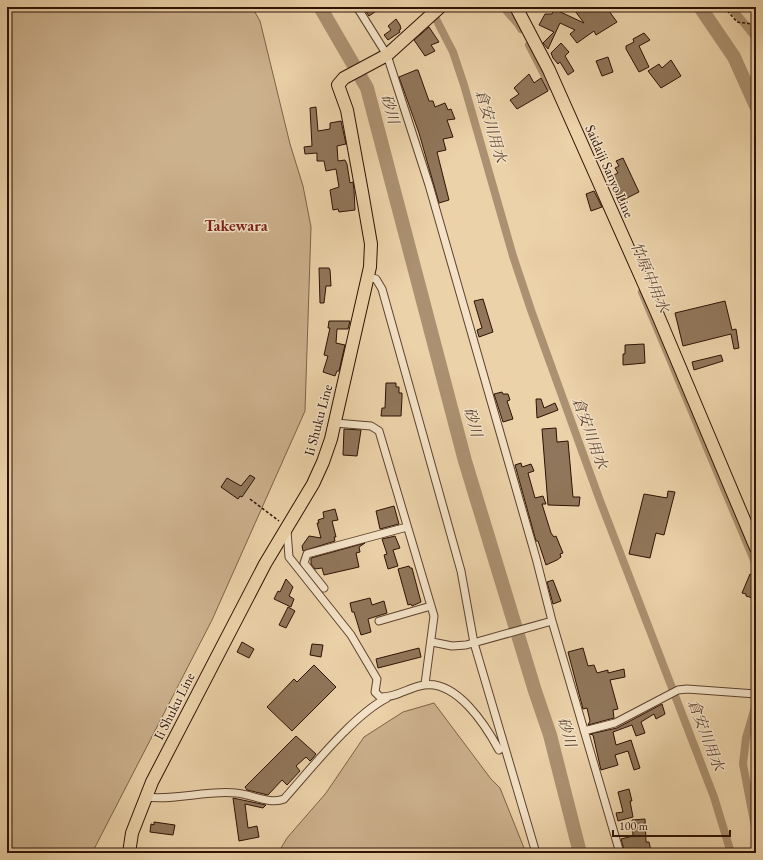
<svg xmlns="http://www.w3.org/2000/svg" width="763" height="860" font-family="'EB Garamond','Noto Serif JP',serif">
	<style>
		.green { fill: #ccb18d; stroke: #7c6248 }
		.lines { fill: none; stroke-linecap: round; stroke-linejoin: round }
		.canal { stroke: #ab9171; stroke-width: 8 }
		.river { stroke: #ab9171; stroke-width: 14 }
		.building { fill: #90765a; stroke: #2d1204 }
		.street-casing { stroke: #5d422d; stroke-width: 9 }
		.primary-casing { stroke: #2d1204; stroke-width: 14 }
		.path { stroke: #2d1204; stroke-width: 1.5; stroke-dasharray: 3 2; stroke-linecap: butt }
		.street { stroke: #f3e2c7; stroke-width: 7 }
		.primary { stroke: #ecd2a9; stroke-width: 12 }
		.labels { text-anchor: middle; stroke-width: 3; stroke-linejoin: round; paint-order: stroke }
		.street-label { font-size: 14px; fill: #2d1204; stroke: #f3e2c7 }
		.water-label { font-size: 15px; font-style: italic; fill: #5f4530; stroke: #f3e2c7 }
		.quarter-label { font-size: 16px; font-weight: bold; fill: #7a1f14; stroke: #f3e2c7 }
	</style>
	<rect width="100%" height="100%" fill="#ecd2a9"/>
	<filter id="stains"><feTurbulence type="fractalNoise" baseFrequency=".005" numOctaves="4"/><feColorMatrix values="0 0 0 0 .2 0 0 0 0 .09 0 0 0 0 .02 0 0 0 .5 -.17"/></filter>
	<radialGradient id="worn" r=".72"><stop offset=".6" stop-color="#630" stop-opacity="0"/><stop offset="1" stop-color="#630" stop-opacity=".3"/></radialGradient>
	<!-- green -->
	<path class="green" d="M 7,7 L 252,7 L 260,21 L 290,144 L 303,186 L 311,227 L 305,411 L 212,620 L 92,853 L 7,853 Z
		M 434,703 L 491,779 L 500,788 L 526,853 L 278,853 L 287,838 L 326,793 L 364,737 L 403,712 Z"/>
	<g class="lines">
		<!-- canal -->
		<path class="canal" d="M 504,7 C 509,16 517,20 521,29
			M 731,7 L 756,38
			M 436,19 L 453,52 L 464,85 L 513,256 L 531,310 L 599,498 L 714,797 L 731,853
			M 529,45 L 550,86
			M 642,292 L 756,565
			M 756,704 L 746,738 L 743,764 L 756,832"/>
		<!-- river -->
		<path class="river" d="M 320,7 L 367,88 L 465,461 L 535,691 L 550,735 L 580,853
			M 700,7 L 734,57 L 756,106"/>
	</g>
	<!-- building -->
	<path class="building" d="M 363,7 L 382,7 L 369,16 Z
		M 572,7 L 614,7 L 609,11 L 617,22 L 596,35 L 594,31 L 577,43 L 570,34 L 575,30 L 560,23 L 548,49 L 543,43 L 554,32 L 539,25 L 545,14 L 552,14 L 554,9 L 584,23 Z
		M 396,19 L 400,25 L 401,29 L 399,30 L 400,32 L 388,40 L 384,35 L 391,30 L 388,26 Z
		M 429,27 L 439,42 L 431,45 L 435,51 L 425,56 L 414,40 Z
		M 644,33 L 650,40 L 639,46 L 649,67 L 639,72 L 626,49 L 626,46 L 634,42 L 633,39 Z
		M 561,43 L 569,52 L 565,56 L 574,71 L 568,75 L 560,62 L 558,64 L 553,58 L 551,53 Z
		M 608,57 L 613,72 L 602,76 L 596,61 Z
		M 671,60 L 681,76 L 661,88 L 648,71 L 659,64 L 662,68 Z
		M 416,70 L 418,70 L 429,101 L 433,101 L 435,107 L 445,103 L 448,110 L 451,109 L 455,119 L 447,120 L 453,137 L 443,139 L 446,150 L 437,152 L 449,200 L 439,203 L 419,133 L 399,77 Z
		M 529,74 L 534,83 L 541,78 L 548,91 L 517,109 L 510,100 L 519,94 L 514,88 Z
		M 316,107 L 318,131 L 330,129 L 330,123 L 341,121 L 346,144 L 337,146 L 338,161 L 345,160 L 347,164 L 350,183 L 353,182 L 354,190 L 355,210 L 339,212 L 338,209 L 333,210 L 330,190 L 339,187 L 336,169 L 326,171 L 324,161 L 317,161 L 317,153 L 305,154 L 304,147 L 312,146 L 310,108 Z
		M 623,158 L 639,192 L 619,202 L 610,177 L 618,173 L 615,168 L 619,166 L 616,161 Z
		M 594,191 L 602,207 L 591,211 L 586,194 Z
		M 319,268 L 329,268 L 330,270 L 331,286 L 326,286 L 324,303 L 320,303 Z
		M 483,299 L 493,332 L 479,337 L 477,330 L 482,328 L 474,301 Z
		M 725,301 L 732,330 L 736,329 L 739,348 L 734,349 L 731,334 L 683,346 L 675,313 Z
		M 329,321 L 350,321 L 348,329 L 337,329 L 336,343 L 345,345 L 339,371 L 337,371 L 335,376 L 323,372 L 328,356 L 324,355 L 330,328 L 328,328 Z
		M 644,344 L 645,363 L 623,365 L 623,354 L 625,354 L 625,345 Z
		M 721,355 L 723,361 L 694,370 L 692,362 Z
		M 386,383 L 396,383 L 396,387 L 399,387 L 399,393 L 402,393 L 402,398 L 401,416 L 381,416 L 382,408 L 385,408 Z
		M 502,392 L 503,394 L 508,394 L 510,400 L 507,401 L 513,419 L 503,422 L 494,394 Z
		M 536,399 L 541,399 L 544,408 L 555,403 L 558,410 L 537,418 Z
		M 556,428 L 557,442 L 568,441 L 573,497 L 580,497 L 579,506 L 548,505 L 542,429 Z
		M 344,429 L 361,430 L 357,456 L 343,455 Z
		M 521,463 L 522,467 L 531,464 L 534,471 L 528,473 L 535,498 L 543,496 L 546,504 L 542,504 L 551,533 L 554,537 L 556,536 L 563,553 L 560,554 L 561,557 L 557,560 L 546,565 L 538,541 L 536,541 L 515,465 Z
		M 250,475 L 255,478 L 242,497 L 240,496 L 238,499 L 221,487 L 227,478 L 241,486 Z
		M 668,491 L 675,492 L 664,535 L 656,533 L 650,558 L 629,554 L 644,494 L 667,498 Z
		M 394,506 L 399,524 L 380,529 L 376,511 Z
		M 335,509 L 338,520 L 332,521 L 336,537 L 334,537 L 335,541 L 303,551 L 302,546 L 309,536 L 321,538 L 317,523 L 319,523 L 318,520 L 324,518 L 323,512 Z
		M 395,536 L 400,548 L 393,550 L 398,566 L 388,569 L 384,555 L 387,554 L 382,539 Z
		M 365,543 L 359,547 L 360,552 L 356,553 L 359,567 L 324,575 L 322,568 L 315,569 L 311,564 L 311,558 Z
		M 409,566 L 410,568 L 412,568 L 421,602 L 412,606 L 411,604 L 408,605 L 398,569 Z
		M 750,574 L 756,576 L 754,586 L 756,586 L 756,599 L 746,596 L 746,594 L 742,593 Z
		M 286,579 L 293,587 L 289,596 L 294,599 L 291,607 L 274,599 L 278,591 L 280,592 Z
		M 553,580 L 561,601 L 553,604 L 547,582 Z
		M 370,598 L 372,605 L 384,601 L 387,613 L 368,619 L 371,632 L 361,635 L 354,612 L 352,612 L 350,603 Z
		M 288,607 L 295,611 L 286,628 L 279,625 Z
		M 242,642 L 254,649 L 249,658 L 237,652 Z
		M 312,644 L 323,645 L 321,657 L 310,655 Z
		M 419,648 L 421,657 L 378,668 L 376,659 Z
		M 583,648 L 588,666 L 594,665 L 597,673 L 608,670 L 608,673 L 624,669 L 625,677 L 610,680 L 618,709 L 613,710 L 614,718 L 588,725 L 590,721 L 587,708 L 583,709 L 568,652 Z
		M 314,665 L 336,687 L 292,731 L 267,707 L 294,679 L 297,682 Z
		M 662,704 L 665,714 L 656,719 L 654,714 L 641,722 L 645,733 L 636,736 L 632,725 L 613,732 L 616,745 L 631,740 L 640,768 L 634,770 L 628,751 L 615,755 L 618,765 L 601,770 L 593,735 L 590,734 L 617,728 Z
		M 296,736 L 316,754 L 312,759 L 310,761 L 306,757 L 296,766 L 300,771 L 287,785 L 282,780 L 268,795 L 247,790 L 245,787 Z
		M 629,789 L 632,801 L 630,801 L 633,817 L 618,821 L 616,813 L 623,812 L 618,792 Z
		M 233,798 L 266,805 L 263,808 L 245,804 L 248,828 L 257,826 L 259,837 L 239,841 Z
		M 645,819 L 646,842 L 649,842 L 651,851 L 644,853 L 625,853 L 621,839 L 633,836 L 632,820 Z
		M 154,822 L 175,825 L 173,835 L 150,832 L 151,824 L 154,825 Z"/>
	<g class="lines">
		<defs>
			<path id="street" d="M 357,7 L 387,55 L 429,185 L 536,558 L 552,621 L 620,853
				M 368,277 L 376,279 L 382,289 L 461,571 L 474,643 L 536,853
				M 335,423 L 371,426 L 379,431 L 434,616 L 425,684
				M 287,531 L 289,557 L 351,635 L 377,679 L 375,692 L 380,697 C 396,698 409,687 424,685 C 457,680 486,726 499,750
				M 324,588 L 304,563 L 307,554 L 407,527
				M 379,621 L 431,606
				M 432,642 L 452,646 L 466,645 L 552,621
				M 584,731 L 615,723 L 678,690 L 687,689 L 756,694
				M 145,797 C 175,801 205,790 236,793 C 251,794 270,805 284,799 C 310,770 353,715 387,698"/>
			<path id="primary" d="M 516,7 L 549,70 L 657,313 L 756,548
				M 129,853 L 132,833 L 152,782 L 265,564 L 313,484 L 323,462 L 331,439 L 370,267 L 371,244 L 362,192 L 347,110 L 338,85 L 344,78 L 387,55 L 440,7"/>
		</defs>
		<!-- street casing -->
		<use href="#street" class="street-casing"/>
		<!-- primary casing -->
		<use href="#primary" class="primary-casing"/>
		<!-- path -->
		<path class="path" d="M 724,7 L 737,22 L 752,24 L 756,29
			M 250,499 L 279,521"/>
		<!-- street -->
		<use href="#street" class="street"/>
		<!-- primary -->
		<use href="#primary" class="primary"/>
	</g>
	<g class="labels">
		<!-- street labels -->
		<g class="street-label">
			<text transform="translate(610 171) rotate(66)" y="5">Saidaiji Sanyo Line</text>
			<text transform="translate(318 420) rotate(-75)" y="5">Ii Shuku Line</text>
			<text transform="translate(174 706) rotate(-63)" y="5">Ii Shuku Line</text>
		</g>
		<!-- water labels -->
		<g class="water-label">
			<text transform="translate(390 109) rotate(75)" y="5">砂川</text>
			<text transform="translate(491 126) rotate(74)" y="5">倉安川用水</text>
			<text transform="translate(650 277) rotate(67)" y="5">竹原中用水</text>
			<text transform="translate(473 422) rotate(75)" y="5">砂川</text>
			<text transform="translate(590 433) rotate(70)" y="5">倉安川用水</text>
			<text transform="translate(567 732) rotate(74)" y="5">砂川</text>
			<text transform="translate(706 735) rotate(69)" y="5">倉安川用水</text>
		</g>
		<!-- quarter labels -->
		<g class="quarter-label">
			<text x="236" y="231">Takewara</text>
		</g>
	</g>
	<!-- margin -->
	<rect width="763" height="860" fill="none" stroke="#ecd2a9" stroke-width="24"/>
	<rect x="8" y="8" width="747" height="844" fill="none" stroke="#2d1204" stroke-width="2"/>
	<rect x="12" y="12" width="739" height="836" fill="none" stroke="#2d1204"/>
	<!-- scale -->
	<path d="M613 830v6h117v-6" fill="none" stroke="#2d1204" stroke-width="2"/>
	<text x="619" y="830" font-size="12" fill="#2d1204" stroke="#f3e2c7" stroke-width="3" paint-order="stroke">100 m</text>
	<rect width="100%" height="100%" filter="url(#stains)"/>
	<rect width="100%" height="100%" fill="url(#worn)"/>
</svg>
